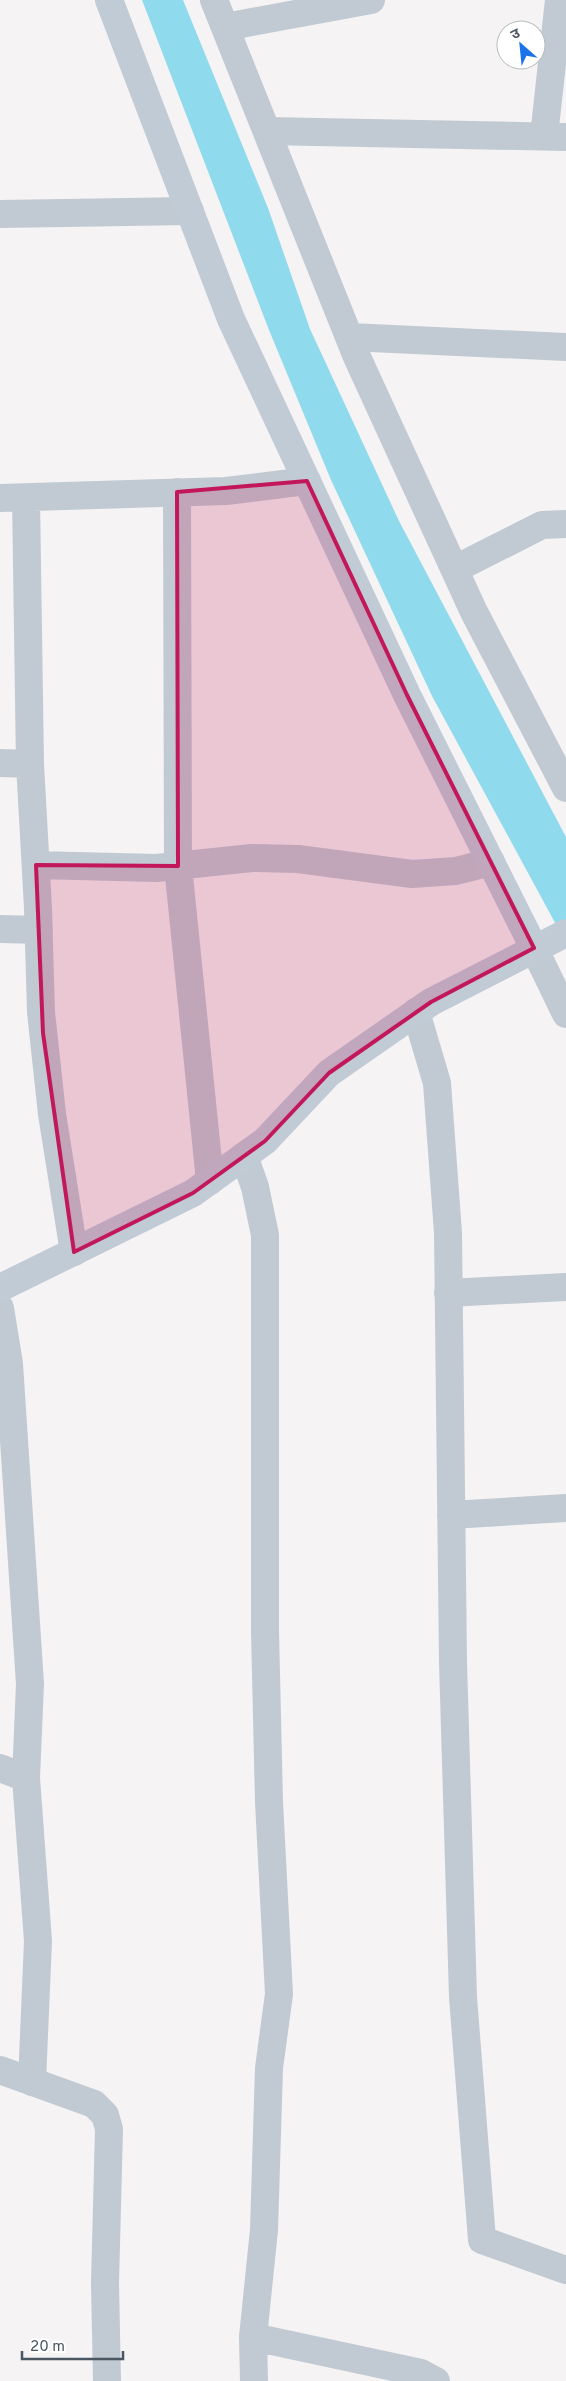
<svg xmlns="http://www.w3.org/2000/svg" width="566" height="2381" font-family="Overpass,'Noto Sans Devanagari',sans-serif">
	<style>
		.water { fill: #90daee }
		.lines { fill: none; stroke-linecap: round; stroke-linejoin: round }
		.street { stroke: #c1cad2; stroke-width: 28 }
		.secondary { stroke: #c1cbd6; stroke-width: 28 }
		.marked { fill: #c2185b; fill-opacity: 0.2; stroke: #c2185b; stroke-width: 4; stroke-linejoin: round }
	</style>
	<rect width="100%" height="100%" fill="#f5f3f3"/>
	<!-- water -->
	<path class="water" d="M 142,0 L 183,0 L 268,208 L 310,329 L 399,521 L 566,837 L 566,943 L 432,696 L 331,480 L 269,330 Z"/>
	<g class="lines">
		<!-- street -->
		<path class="street" d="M 214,0 L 357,357 L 474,612 L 566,788
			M 225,27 L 371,0
			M 267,131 L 566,137
			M 544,136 L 559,0
			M 0,214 L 190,211
			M 350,337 L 566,347
			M 177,492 L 178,866 L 210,1181
			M 0,498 L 226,491 L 307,481
			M 26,498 L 30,764 L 38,908 L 41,1012 L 52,1114 L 74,1252
			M 455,569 L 542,525 L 566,524
			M 0,763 L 30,764
			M 36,865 L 156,868 L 252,858 L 298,859 L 412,874 L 456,871 L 491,862
			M 0,929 L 39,930
			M 534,948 L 566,1014
			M 416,1012 L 437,1083 L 448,1233 L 453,1662 L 463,1997 L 482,2240 L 566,2270
			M 244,1156 L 255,1187 L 265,1235 L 265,1631 L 269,1802 L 279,1994 L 269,2068 L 264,2230 L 253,2337 L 254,2381
			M 448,1293 L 566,1287
			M 0,1308 L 9,1364 L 30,1684 L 26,1778 L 38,1941 L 32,2082
			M 451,1515 L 566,1508
			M 0,1768 L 26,1778
			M 0,2070 L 94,2104 L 105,2115 L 109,2129 L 105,2283 L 107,2381
			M 253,2337 L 421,2373 L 436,2381"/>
		<!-- secondary -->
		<path class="secondary" d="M 109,0 L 231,319 L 407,695 L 534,948
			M 0,1288 L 193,1193 L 265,1141 L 329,1073 L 431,1002 L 566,933"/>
	</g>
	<!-- marked area -->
	<path class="marked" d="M 307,481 L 407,695 L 534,948 L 431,1002 L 329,1073 L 265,1141 L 193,1193 L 74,1252 L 43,1033 L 36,865 L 178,866 L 177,492 Z"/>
	<!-- north arrow -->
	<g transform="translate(521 45) rotate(333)"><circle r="24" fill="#ffffff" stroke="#b7bbc0"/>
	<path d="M0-4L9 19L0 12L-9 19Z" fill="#1a73e8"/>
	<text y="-8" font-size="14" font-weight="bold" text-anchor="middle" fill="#4a5661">उ</text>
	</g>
	<!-- scale -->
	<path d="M22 2351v8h101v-8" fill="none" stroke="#4a5661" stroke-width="2.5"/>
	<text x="30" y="2351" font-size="15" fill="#4a5661" stroke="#ffffff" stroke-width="4" paint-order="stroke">20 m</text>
</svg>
